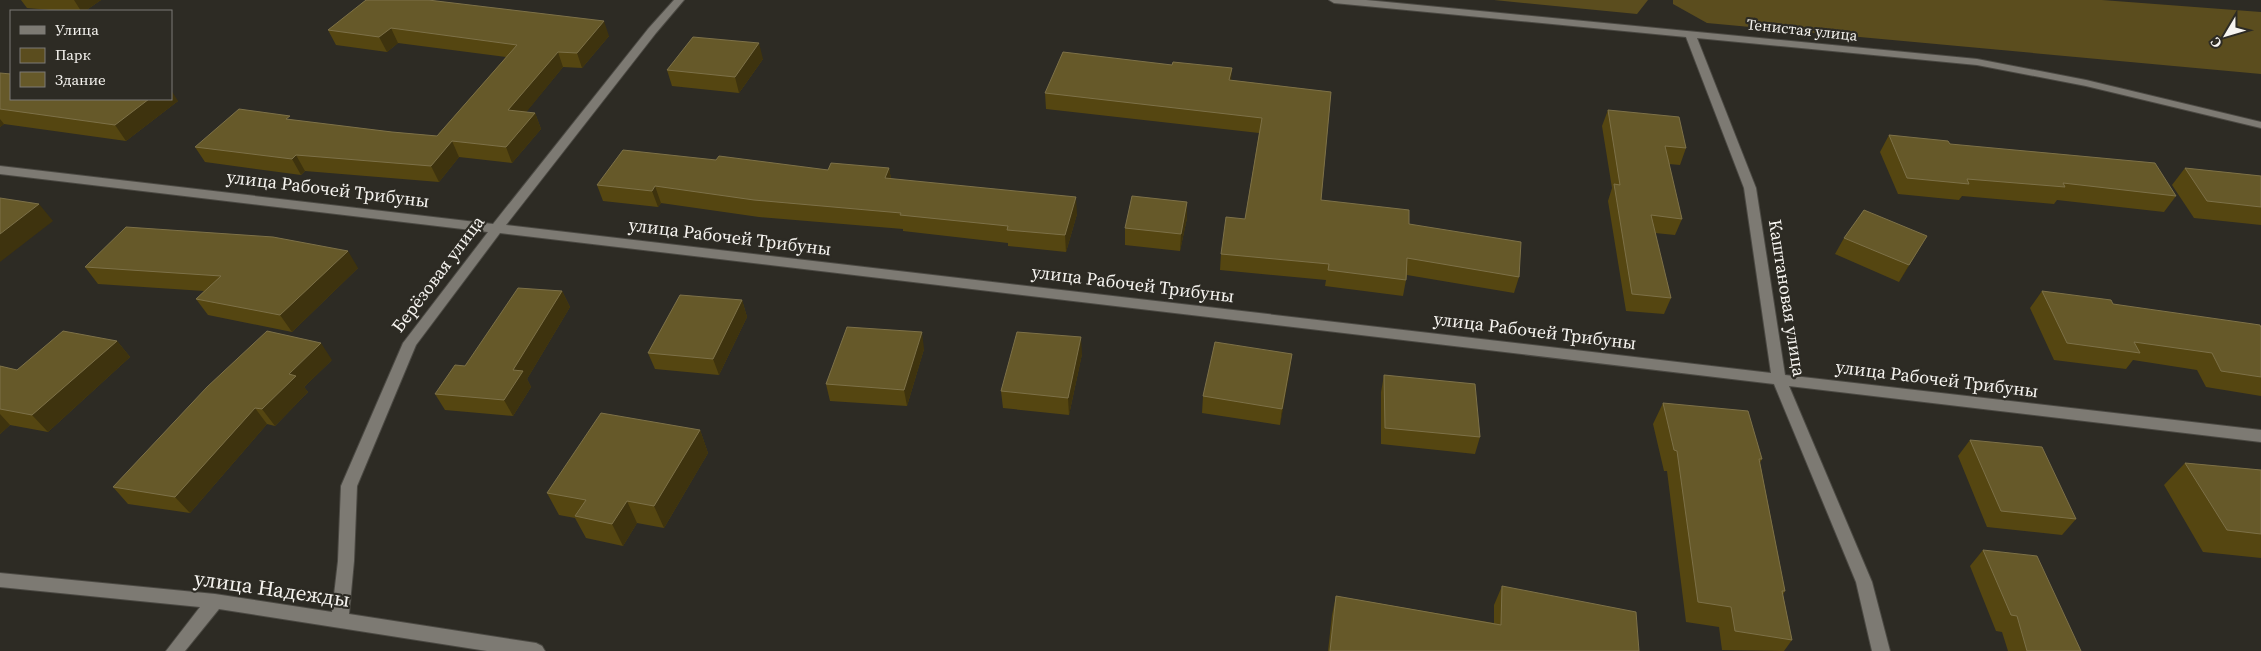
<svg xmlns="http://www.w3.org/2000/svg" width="2261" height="651" font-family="'Source Serif 4',serif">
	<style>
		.green { fill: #5b4d1e }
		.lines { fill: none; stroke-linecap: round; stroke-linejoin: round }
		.minor-casing { stroke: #4b4943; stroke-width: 2 }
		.minor { fill: #7d7a73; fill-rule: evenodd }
		.wall { fill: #554611 }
		.shaded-wall { fill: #3e330e }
		.building { fill: #665929; stroke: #7d7148 }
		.labels { text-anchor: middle; stroke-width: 4.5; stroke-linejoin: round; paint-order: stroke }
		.far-street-label { font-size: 15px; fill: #f6f4f0; stroke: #2d2b24 }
		.street-label { font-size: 18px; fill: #f6f4f0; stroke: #2d2b24 }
		.near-street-label { font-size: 21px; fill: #f6f4f0; stroke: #2d2b24 }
	</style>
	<rect width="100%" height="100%" fill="#2d2b24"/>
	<!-- green -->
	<path class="green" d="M 1494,0 L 1648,0 L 1637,14 Z
		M 1673,0 L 2102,0 L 2261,12 L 2261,74 L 1707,23 L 1673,4 Z"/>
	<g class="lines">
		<defs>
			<path id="minor" d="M 674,0 L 684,0 L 656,33 L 506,225 L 1771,373 L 1744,188 L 1686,37 L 1334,3 L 1329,0 L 1366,0 L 1977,59 L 2086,80 L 2261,122 L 2261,128 L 2086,86 L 1977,65 L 1697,38 L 1756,188 L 1785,375 L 2261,430 L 2261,442 L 1789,386 L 1872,582 L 1890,651 L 1872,651 L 1856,582 L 1774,384 L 500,233 L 416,345 L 357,486 L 354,561 L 349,614 L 536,643 L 542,646 L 545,651 L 487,651 L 219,609 L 185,651 L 166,651 L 200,607 L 0,587 L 0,573 L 215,594 L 332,612 L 338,561 L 341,486 L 403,343 L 488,232 L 0,174 L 0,166 L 493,224 L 648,29 Z"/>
		</defs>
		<!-- minor casing -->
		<use href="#minor" class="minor-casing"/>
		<!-- minor -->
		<use href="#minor" class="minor"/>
	</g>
	<!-- wall -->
	<path class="wall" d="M 21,0 L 101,0 L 85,11 L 62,11 L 27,8 Z
		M 366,0 L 609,36 L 582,68 L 563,67 L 526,112 L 535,113 L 541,129 L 512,163 L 459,157 L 439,182 L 305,171 L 301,175 L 205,162 L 195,147 L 292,120 L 392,132 L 437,136 L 506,57 L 398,43 L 387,52 L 336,45 L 328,30 Z
		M 763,59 L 739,93 L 672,86 L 667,70 Z
		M 0,73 L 178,101 L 126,141 L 4,124 L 0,127 Z
		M 1231,80 L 1331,92 L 1321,200 L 1409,224 L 1519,277 L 1514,293 L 1407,275 L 1406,280 L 1403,296 L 1325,286 L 1326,280 L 1220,270 L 1221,254 L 1245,219 L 1259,133 L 1046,109 L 1045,93 Z
		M 1608,110 L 1686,148 L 1680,165 L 1669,164 L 1682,219 L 1675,235 L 1655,233 L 1671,298 L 1664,314 L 1626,311 L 1608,201 L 1612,188 L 1602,126 Z
		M 1889,135 L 1950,144 L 2176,196 L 2164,212 L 2057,200 L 2054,204 L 1962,196 L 1959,200 L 1898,194 L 1880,152 Z
		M 716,160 L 828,170 L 889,168 L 891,179 L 1077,214 L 1066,252 L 1008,246 L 1008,243 L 903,231 L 903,229 L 759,217 L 661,203 L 658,207 L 603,201 L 597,185 Z
		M 2185,168 L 2261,176 L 2261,225 L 2194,218 L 2172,185 Z
		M 1187,202 L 1187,218 L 1180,251 L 1125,245 L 1125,228 Z
		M 1927,236 L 1899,282 L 1835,254 L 1844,238 Z
		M 85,267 L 358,268 L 292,332 L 208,315 L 196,299 L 204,291 L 98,284 Z
		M 562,291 L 570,307 L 527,379 L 531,387 L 513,416 L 445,410 L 435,394 L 465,366 Z
		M 2042,291 L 2113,304 L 2261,328 L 2261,396 L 2206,387 L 2197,370 L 2133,360 L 2126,369 L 2054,360 L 2030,308 Z
		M 742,300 L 747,317 L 719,375 L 655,369 L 648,353 Z
		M 117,341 L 130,357 L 48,432 L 10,425 L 0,434 L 0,366 L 17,370 Z
		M 924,349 L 907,406 L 830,401 L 826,384 Z
		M 1082,354 L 1069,415 L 1003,408 L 1001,391 Z
		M 1292,354 L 1280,425 L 1202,413 L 1203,396 Z
		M 332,360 L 304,387 L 308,392 L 275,426 L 267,424 L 190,513 L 128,504 L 113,487 Z
		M 1384,375 L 1480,437 L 1475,454 L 1381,444 L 1381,392 Z
		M 1663,403 L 1762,459 L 1760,463 L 1785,591 L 1783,595 L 1792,640 L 1784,651 L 1722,650 L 1719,627 L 1686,622 L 1667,471 L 1664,471 L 1653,424 Z
		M 700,430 L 708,453 L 664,528 L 637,523 L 623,546 L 586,538 L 575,518 L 559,515 L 547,493 Z
		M 1970,440 L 2076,519 L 2062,535 L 1987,527 L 1958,456 Z
		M 2185,463 L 2261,470 L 2261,558 L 2203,552 L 2164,485 Z
		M 1983,550 L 2081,651 L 2008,651 L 2002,632 L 1996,631 L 1970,566 Z
		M 1502,586 L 1639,651 L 1328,651 L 1332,615 L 1336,596 L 1494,623 L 1494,605 Z"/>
	<!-- shaded-wall -->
	<path class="shaded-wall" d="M 74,0 L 101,0 L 85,11 L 81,11 Z
		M 604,21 L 609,36 L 582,68 L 577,53 Z
		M 391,28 L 398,43 L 387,52 L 379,37 Z
		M 759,43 L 763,59 L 739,93 L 735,77 Z
		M 558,52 L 563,67 L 515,126 L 508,110 Z
		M 1232,68 L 1231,84 L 1229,80 Z
		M 171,90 L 178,101 L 126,141 L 115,125 L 149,99 L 171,99 Z
		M 535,113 L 541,129 L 512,163 L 506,147 Z
		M 0,119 L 4,124 L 0,127 Z
		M 452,141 L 459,157 L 439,182 L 431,166 Z
		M 296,155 L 305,171 L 301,175 L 292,159 Z
		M 889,168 L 892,185 L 885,178 Z
		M 655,186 L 661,203 L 658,207 L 652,191 Z
		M 1076,197 L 1077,214 L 1066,252 L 1065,235 Z
		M 1187,202 L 1187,218 L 1180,251 L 1181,234 Z
		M 39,204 L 53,221 L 0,262 L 0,234 Z
		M 1927,236 L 1917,253 L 1899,282 L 1909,265 Z
		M 348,251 L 358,268 L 292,332 L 280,315 Z
		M 562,291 L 570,307 L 527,379 L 531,387 L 513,416 L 504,400 L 513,370 Z
		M 742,300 L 747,317 L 719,375 L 713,359 Z
		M 922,332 L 924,349 L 907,406 L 904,390 Z
		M 1081,337 L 1082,354 L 1069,415 L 1068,398 Z
		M 117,341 L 130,357 L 48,432 L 32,415 Z
		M 321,343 L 332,360 L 304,387 L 308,392 L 275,426 L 262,409 L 289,374 Z
		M 1292,354 L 1290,371 L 1280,425 L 1282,409 Z
		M 255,408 L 267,424 L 190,513 L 175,497 Z
		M 0,414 L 10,425 L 0,434 Z
		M 700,430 L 708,453 L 664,528 L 654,506 Z
		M 627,501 L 637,523 L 623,546 L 612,524 Z"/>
	<!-- building -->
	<path class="building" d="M 366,0 L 428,0 L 604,21 L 577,53 L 558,52 L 508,110 L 535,113 L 506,147 L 452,141 L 431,166 L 296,155 L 292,159 L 195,147 L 239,109 L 290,116 L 286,119 L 392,132 L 437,136 L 517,45 L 391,28 L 379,37 L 328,30 Z
		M 693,37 L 759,43 L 735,77 L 667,70 Z
		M 1063,52 L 1172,65 L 1173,62 L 1232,68 L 1229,80 L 1331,92 L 1321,200 L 1409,210 L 1409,224 L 1521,242 L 1519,277 L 1407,258 L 1406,280 L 1328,270 L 1329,264 L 1221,254 L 1226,217 L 1245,219 L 1262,118 L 1045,93 Z
		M 0,73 L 11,74 L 11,99 L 149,99 L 115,125 L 0,109 Z
		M 1608,110 L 1679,117 L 1686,148 L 1665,146 L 1682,219 L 1651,215 L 1671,298 L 1632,294 L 1614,184 L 1620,185 Z
		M 1889,135 L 1948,141 L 1950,144 L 2155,163 L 2176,196 L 2063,183 L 2065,187 L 1967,179 L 1969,184 L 1907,178 Z
		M 623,150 L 716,160 L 719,156 L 828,170 L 831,163 L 889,168 L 885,178 L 1076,197 L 1065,235 L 1007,230 L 1008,226 L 900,215 L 901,213 L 754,200 L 655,186 L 652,191 L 597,185 Z
		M 2185,168 L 2261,176 L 2261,207 L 2207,201 Z
		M 1132,196 L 1187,202 L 1181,234 L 1125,228 Z
		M 0,198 L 39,204 L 0,234 Z
		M 1864,210 L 1927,236 L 1909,265 L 1844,238 Z
		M 126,227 L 273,237 L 348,251 L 280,315 L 196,299 L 221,276 L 85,267 Z
		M 518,288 L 562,291 L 513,370 L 523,371 L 504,400 L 435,394 L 455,365 L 465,366 Z
		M 2042,291 L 2111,300 L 2113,304 L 2260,325 L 2261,328 L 2261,377 L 2221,371 L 2212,353 L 2134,342 L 2140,353 L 2067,343 Z
		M 680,295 L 742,300 L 713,359 L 648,353 Z
		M 847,327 L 922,332 L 904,390 L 826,384 Z
		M 63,331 L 117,341 L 32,415 L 0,409 L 0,366 L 17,370 Z
		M 267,331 L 321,343 L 289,374 L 296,376 L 262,409 L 255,408 L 175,497 L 113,487 L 207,387 Z
		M 1017,332 L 1081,337 L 1068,398 L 1001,391 Z
		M 1215,342 L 1292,354 L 1282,409 L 1203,396 Z
		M 1384,375 L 1475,384 L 1480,437 L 1385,428 Z
		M 1663,403 L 1748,411 L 1762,459 L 1759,459 L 1785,591 L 1782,591 L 1792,640 L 1735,631 L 1731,607 L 1698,602 L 1677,451 L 1674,450 Z
		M 601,413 L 700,430 L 654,506 L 627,501 L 612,524 L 575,516 L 586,500 L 547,493 Z
		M 1970,440 L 2042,447 L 2076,519 L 2001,511 Z
		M 2185,463 L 2261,470 L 2261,534 L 2227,530 Z
		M 1983,550 L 2037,556 L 2081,651 L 2027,651 L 2017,616 L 2011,615 Z
		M 1502,586 L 1636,612 L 1639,651 L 1330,651 L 1336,596 L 1501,625 Z"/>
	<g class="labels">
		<!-- far-street labels -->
		<g class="far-street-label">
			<text transform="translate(1802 30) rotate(6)" y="5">Тенистая улица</text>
		</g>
		<!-- street labels -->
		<g class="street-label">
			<text transform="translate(328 189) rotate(7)" y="6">улица Рабочей Трибуны</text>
			<text transform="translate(730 237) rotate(7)" y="6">улица Рабочей Трибуны</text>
			<text transform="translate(438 274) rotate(-53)" y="6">Берёзовая улица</text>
			<text transform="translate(1133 284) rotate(7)" y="6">улица Рабочей Трибуны</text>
			<text transform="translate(1787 298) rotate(81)" y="6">Каштановая улица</text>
			<text transform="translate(1535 331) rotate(7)" y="6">улица Рабочей Трибуны</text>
			<text transform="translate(1937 379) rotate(7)" y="6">улица Рабочей Трибуны</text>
		</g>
		<!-- near-street labels -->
		<g class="near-street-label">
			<text transform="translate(272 589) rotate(8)" y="7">улица Надежды</text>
		</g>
	</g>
	<!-- legend -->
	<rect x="10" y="10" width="162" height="90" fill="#2d2b24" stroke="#7d7b76"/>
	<rect x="20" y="26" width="25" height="8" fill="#7d7a73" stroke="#7d7b76"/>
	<text x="55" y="35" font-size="15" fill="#f6f4f0">Улица</text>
	<rect x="20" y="48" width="25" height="15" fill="#5b4d1e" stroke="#7d7b76"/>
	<text x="55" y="60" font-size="15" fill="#f6f4f0">Парк</text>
	<rect x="20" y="72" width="25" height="15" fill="#665929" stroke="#7d7b76"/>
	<text x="55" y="85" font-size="15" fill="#f6f4f0">Здание</text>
	<!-- north arrow -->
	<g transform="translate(2226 35) rotate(232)" stroke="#2d2b24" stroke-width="4" paint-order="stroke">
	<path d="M0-4L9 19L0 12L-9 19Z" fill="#f6f4f0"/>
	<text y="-8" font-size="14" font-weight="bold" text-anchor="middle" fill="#f6f4f0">С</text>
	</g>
</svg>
